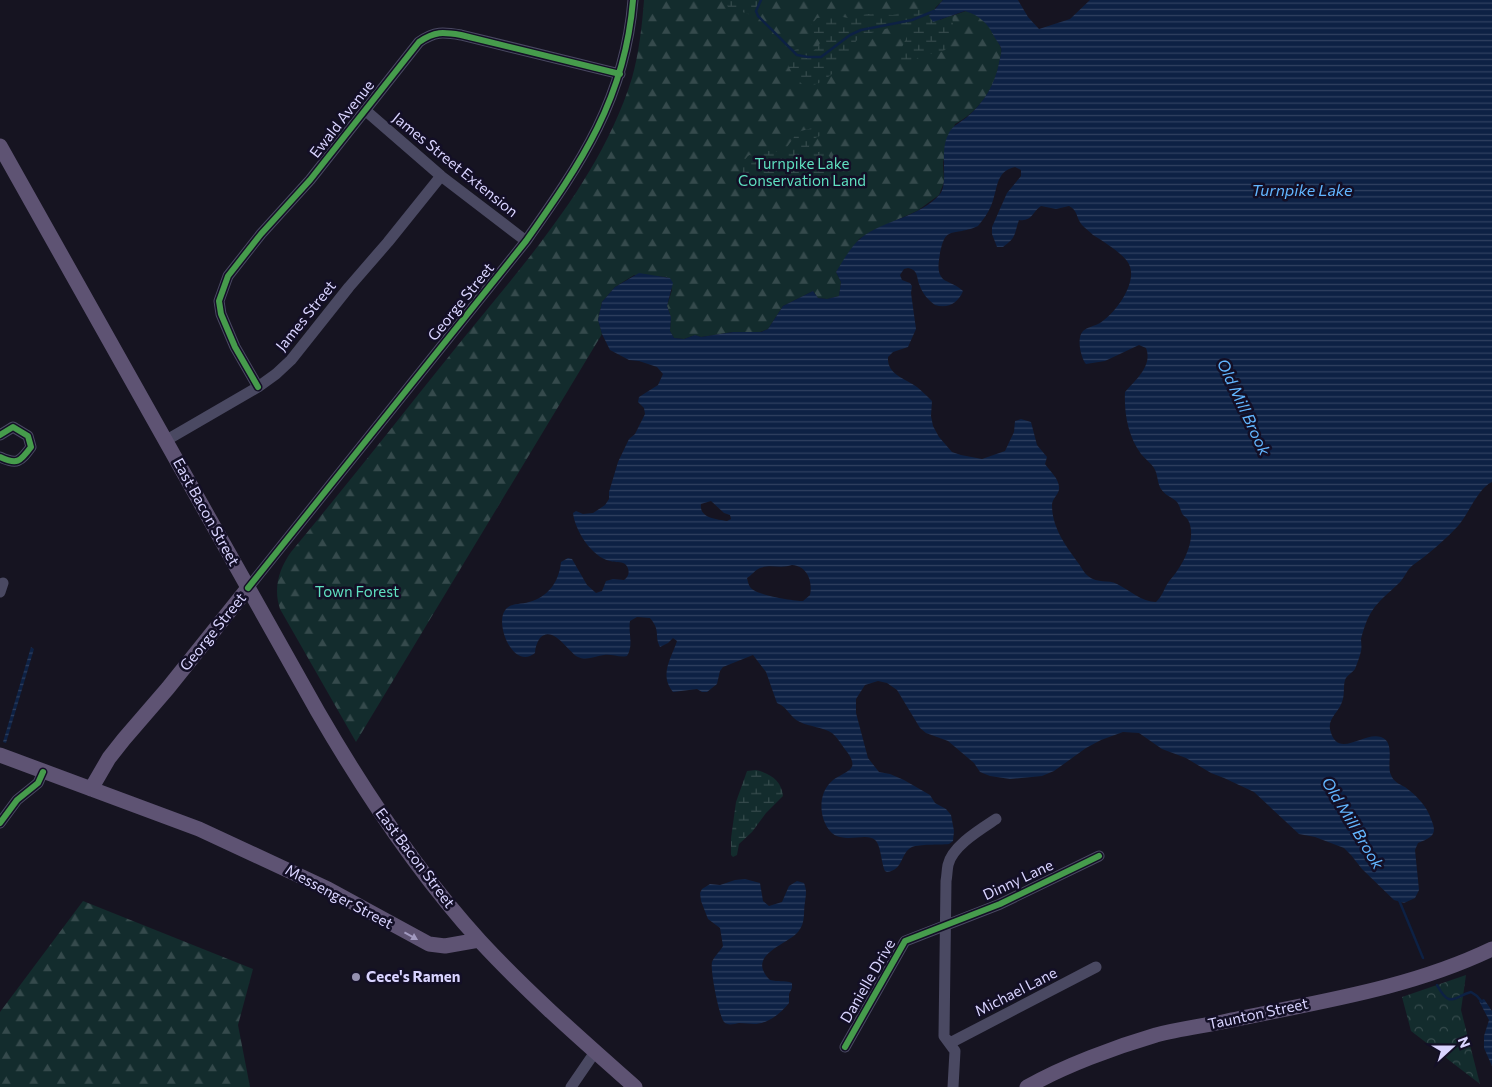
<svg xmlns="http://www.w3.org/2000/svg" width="1492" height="1087" font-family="Commissioner,sans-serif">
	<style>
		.forest { fill: url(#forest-firs) }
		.wetland { fill: url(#wetland-marsh) }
		.park { fill: url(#park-crowns) }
		.water { fill: url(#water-rules); fill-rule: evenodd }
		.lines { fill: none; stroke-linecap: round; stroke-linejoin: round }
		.stream { stroke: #0d2144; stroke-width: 2.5 }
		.minor { stroke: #4a4962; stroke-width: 11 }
		.major { stroke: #5e5373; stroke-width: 15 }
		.cycleway-casing { stroke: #130f26; stroke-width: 9 }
		.cycleway { stroke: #469c4c; stroke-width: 6 }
		.oneway { fill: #a29ac0 }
		.poi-dot { fill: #9591b1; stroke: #130f26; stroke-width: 2 }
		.labels { text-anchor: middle; stroke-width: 5; stroke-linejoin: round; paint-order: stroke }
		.street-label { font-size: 15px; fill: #d9d4ff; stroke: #130f26 }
		.park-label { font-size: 15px; fill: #5fe0c0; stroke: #130f26 }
		.poi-label { font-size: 15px; font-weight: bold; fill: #d9d4ff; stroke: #130f26; text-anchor: start }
		.water-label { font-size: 16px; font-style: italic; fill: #62b6ff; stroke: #130f26 }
	</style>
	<defs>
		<pattern id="forest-firs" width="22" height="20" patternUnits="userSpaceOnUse" patternTransform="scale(1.25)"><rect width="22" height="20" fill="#132c2d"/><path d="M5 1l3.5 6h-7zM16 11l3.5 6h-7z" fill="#354a4c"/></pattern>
		<pattern id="wetland-marsh" width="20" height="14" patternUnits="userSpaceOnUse" patternTransform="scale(1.25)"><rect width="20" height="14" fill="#132c2d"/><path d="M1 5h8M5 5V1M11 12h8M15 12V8" fill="none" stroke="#354a4c"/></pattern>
		<pattern id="park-crowns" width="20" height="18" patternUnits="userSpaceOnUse" patternTransform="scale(1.25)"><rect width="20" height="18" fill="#132c2d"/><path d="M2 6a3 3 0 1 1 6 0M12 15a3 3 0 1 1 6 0" fill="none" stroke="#354a4c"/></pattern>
		<pattern id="water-rules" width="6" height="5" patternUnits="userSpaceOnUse" patternTransform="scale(1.25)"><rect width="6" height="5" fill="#0d2144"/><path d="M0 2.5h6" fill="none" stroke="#304060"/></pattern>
	</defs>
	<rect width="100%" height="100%" fill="#161421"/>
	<!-- forest -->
	<path class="forest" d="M 644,0 L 943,0 L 935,8 L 940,20 L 966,11 C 979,15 988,22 994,35 C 996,39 1000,44 1001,49 C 1002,54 1000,59 999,64 C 994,90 978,112 955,124 L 943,162 L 944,182 L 939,195 L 917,211 L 872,231 L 859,239 L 836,272 L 841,282 L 839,296 L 827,299 L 818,298 L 813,291 L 783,306 L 768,329 L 760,332 L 733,332 L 701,337 L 695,335 L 684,339 L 674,338 L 670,331 L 671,317 L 667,306 L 672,290 L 667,277 L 634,275 L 615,287 L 602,302 L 598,320 L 602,334 L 356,742 L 280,609 C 273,588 279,569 291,552 C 345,487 397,421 450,355 C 518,270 599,184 632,78 C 639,53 642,26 644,0 Z
		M 83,901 L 253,969 L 238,1025 L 250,1087 L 0,1087 L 0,1012 Z"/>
	<!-- wetland -->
	<path class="wetland" d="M 724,0 L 764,0 L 751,15 L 728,7 Z
		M 902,8 L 918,10 L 935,8 L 929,16 L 940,20 L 952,15 L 954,33 L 950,44 L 945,50 L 936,54 L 925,54 L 919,56 L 909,68 L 903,66 C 897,51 903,47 908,34 L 906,29 L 899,25 L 864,35 L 857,40 L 831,75 L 819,83 L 806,88 C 796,78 783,68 790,52 L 797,49 L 814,50 L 818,47 L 820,43 L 810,26 L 817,18 L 838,16 L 848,18 L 867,14 L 893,15 L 897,14 L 899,10 Z
		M 820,126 L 823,126 L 826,132 C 818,138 809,138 809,149 L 814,153 L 823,151 C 831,155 833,163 833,171 L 826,179 L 819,180 L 810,176 L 793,175 L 783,172 L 776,174 L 757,187 C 741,185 738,165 749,155 L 759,157 L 768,151 L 778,152 L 787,147 L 797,133 L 801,131 Z
		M 756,770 C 770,773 782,781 783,796 L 766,813 L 752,832 L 739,844 L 737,855 L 733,857 L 731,855 L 731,838 L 736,802 L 747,771 Z"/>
	<!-- park -->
	<path class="park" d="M 1466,975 L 1461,1010 L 1480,1084 L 1411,1031 L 1402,997 Z"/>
	<!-- water -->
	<path class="water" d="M 943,0 L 1018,0 L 1028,17 L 1039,29 L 1070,19 L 1090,0 L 1492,0 L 1492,482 C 1478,488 1468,515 1458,526 C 1448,537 1435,548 1424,557 C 1419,561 1413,564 1409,569 C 1405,574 1403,580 1398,584 C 1389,593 1379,600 1372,611 C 1367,618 1363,631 1361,639 C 1361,643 1362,647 1361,651 C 1360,656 1357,664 1355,669 C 1352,673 1347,675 1345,680 C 1343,687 1345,695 1342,702 C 1339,712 1328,718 1330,729 C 1337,761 1363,731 1381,737 C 1396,742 1386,765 1391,775 C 1394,782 1399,784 1405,787 C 1416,795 1427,806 1431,819 C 1438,835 1432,837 1418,843 L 1415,850 L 1419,890 L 1415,898 L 1404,903 L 1394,900 L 1362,869 L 1351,855 L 1344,848 L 1315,837 L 1299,834 L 1254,792 L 1224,778 L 1211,773 L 1186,758 L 1162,749 L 1139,733 L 1123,732 L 1101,740 L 1086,748 L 1054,771 L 1042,776 L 1010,779 L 990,776 L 980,772 L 974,763 L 948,741 L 926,733 L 920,728 L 897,690 L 887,683 L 878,681 L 865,685 L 856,699 L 856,713 L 868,758 L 879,772 L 890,774 L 904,780 L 930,795 L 935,803 L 946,809 L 951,815 L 954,831 L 953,841 L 949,844 C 939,845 919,844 912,847 C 900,853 904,870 887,872 L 885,871 C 881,862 881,845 875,840 C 865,830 836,850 825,823 C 819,810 820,791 832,781 C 846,770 863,771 844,748 C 841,744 837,737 832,733 C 823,727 810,727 800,722 C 790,718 789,708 777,703 L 766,672 L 753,655 L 723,667 L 720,671 L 717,684 L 707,692 L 702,692 L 697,689 L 673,692 C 659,675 671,659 677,641 L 673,638 L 668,643 L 660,647 C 654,635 661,631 650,618 L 637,617 L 630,621 C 628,633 634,645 627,656 C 619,658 613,654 604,655 C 596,656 587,661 578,657 C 569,653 553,624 540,638 C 537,642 535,648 535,653 C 514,670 496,627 504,612 C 509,602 520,605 529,602 C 548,597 559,582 561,562 L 568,558 L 572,559 L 587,585 L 596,593 L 602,591 L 606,581 L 613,579 L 624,580 C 630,576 630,569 625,564 C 620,561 616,563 610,561 C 592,557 575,531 573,513 L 576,511 L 583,514 L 593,513 L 605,505 L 609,499 L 609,492 L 618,462 L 629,439 L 635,434 L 645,414 L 644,408 L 638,402 L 639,397 L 658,385 L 663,374 L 657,367 L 639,361 L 629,360 L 610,350 L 602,334 L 598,320 L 602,302 L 615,287 L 639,273 L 670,278 L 673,283 L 667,306 L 671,317 L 670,331 L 674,338 L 684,339 L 695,335 L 701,337 L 733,332 L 761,332 L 768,329 L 783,306 L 813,291 L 818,298 L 827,299 L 839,296 L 841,282 L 836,272 C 843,261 851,246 861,238 C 883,220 921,217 940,194 C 949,183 939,152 948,135 C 952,125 959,124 967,117 C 984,103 995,84 999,63 C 1000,58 1002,53 1001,48 C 1000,45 997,41 995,38 C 988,24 981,16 965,11 L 933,22 L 929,16 ZM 1015,167 L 1021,170 L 1021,176 L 1007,193 L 992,227 L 992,234 L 997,247 L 1003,247 C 1017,237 1014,234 1019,220 C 1032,222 1032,212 1041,206 L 1056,209 L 1069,206 C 1078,210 1076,218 1082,225 C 1085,228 1090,232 1093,235 C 1103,241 1120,252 1127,261 C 1141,279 1116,313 1100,323 C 1095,326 1087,327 1083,331 C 1076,338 1081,358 1086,364 L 1105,361 L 1139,345 L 1146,348 C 1153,366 1135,380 1125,392 C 1124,414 1128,436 1141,454 C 1145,459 1151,463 1154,468 C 1158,474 1157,483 1161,489 C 1165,495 1171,497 1176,501 C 1180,505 1180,510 1183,515 C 1185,517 1187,518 1188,520 C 1198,538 1182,567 1170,580 C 1164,587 1163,596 1156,602 C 1142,602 1129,590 1117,584 C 1108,579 1098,584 1088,576 C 1084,573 1082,568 1079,564 C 1066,546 1052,528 1052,505 C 1052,498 1060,494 1059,487 C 1059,479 1050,471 1045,464 L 1047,457 L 1037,445 L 1031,422 L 1021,419 L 1015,421 L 1014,432 L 1005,451 L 982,459 L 961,455 L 952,452 L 939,437 L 933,426 L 931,416 L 932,401 C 927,396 922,391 917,387 C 905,378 887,375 888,357 L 893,352 L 908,347 L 916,329 L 911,293 L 912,286 L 910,283 L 902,280 L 900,275 L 904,269 L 908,268 C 919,270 916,278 920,286 C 922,293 929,301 935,305 C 948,309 958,303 963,291 C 956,284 948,283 943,279 C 938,274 938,267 939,260 C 945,222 951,238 978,226 C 983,220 988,213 991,206 C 998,190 995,171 1015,167 ZM 711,501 L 724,513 L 730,515 L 731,519 L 727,521 C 716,519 699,518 701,504 ZM 792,565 C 807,566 813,581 810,595 L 803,601 C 794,601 758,595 752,589 C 749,587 748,582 747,578 C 752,575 755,570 760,568 C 771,564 781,569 792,565 Z
		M 31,647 L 34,649 L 6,743 L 3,742 Z
		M 745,879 L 760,883 L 763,901 L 769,906 L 782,902 L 789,886 L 797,881 L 804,883 C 807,891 806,894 805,902 C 803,913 806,922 798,932 C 787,945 745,955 770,980 C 778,982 784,980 792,983 L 792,988 L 789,994 L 789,1003 C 781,1013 768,1024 754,1024 C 749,1024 744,1023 739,1023 C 734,1024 728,1026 724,1022 C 719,1016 710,970 712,962 C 714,957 720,951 723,946 L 720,928 L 708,919 L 701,901 L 700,893 L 702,889 L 710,884 L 720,885 L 735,880 Z
		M 1484,999 L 1492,1011 L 1492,1066 L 1484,1048 L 1484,1036 L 1489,1020 L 1479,1001 Z"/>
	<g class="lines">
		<!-- stream -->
		<path class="stream" d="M 761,0 L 756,11 L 758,16 L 797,55 L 808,57 L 821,57 L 850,35 L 861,30 L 912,20 L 934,11
			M 1399,900 L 1423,958
			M 1437,985 C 1450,1009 1453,997 1471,992 L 1477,996 L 1482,1002"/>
		<!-- minor -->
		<path class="minor" d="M 365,110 L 441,176 L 526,241
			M 258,387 L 235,347 L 221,314 L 219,301 L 228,276 L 261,234 L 310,180 L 419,42 C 435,31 443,32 461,35 L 620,74
			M 0,435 L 13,427 L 28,436 L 31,447 C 20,462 17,465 0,457
			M 165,441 L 258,387 L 276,374 L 291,360 L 349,287 L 388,242 L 441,176
			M 248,588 L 526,241 C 581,163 625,99 633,0
			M 0,592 L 3,583
			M 0,823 L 17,800 L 38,783 L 43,772
			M 950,1043 L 1096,967
			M 845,1047 L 905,941 L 1000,904 L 1099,856
			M 571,1087 L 595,1052
			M 953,1087 L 955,1051 L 944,1036 L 946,881 C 947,876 947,870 948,865 C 952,846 981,829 996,819"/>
		<!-- major -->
		<path class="major" d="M 0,146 L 318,712 C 365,793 417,872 480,941 C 528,993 582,1040 635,1087
			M 0,755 L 199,829 L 328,889 L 429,944 L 445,946 L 479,940
			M 91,789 L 109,758 L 124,739 L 168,688 L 248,588
			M 1027,1087 C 1064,1066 1115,1047 1156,1035 C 1179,1029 1203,1026 1227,1021 C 1316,1002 1409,989 1492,949"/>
		<defs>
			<path id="cycleway" d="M 258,387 L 235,347 L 221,314 L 219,301 L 228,276 L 261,234 L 310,180 L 419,42 C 435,31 443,32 461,35 L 620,74
				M 0,435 L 13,427 L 28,436 L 31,447 C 20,462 17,465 0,457
				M 248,588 L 526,241 C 581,163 625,99 633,0
				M 0,823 L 17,800 L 38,783 L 43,772
				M 845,1047 L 905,941 L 1000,904 L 1099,856"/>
		</defs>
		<!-- cycleway casing -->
		<use href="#cycleway" class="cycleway-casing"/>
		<!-- cycleway -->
		<use href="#cycleway" class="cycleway"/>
	</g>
	<!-- one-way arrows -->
	<defs><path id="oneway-solid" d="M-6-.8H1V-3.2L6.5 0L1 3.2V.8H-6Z" transform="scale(1.25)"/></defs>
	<use class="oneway" href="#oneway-solid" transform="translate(411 936) rotate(29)"/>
	<!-- markers -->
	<circle class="poi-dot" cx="356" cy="977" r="5"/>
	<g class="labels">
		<!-- street labels -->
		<g class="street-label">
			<text transform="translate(342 119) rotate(-52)" y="5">Ewald Avenue</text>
			<text transform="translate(455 165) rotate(39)" y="5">James Street Extension</text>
			<text transform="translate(461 302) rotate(-51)" y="5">George Street</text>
			<text transform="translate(306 316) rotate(-51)" y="5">James Street</text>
			<text transform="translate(206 512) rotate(61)" y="5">East Bacon Street</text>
			<text transform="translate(213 632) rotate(-51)" y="5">George Street</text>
			<text transform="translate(415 858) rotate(53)" y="5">East Bacon Street</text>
			<text transform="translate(1018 880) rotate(-25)" y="5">Dinny Lane</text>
			<text transform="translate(339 897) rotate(28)" y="5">Messenger Street</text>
			<text transform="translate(868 981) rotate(-60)" y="5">Danielle Drive</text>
			<text transform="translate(1016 992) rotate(-27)" y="5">Michael Lane</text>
			<text transform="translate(1258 1014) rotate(-12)" y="5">Taunton Street</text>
		</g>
		<!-- park labels -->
		<g class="park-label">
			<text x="802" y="169">Turnpike Lake<tspan x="802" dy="17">Conservation Land</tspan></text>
			<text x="357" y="597">Town Forest</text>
		</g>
		<!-- poi labels -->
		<g class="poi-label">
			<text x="366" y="982">Cece's Ramen</text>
		</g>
		<!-- water labels -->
		<g class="water-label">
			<text x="1302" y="196">Turnpike Lake</text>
			<text transform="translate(1244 407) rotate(65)" y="6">Old Mill Brook</text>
			<text transform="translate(1353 823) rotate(59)" y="6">Old Mill Brook</text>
		</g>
	</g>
	<!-- north arrow -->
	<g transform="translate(1452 1047) rotate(69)" stroke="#130f26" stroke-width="4" paint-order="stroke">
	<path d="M0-4L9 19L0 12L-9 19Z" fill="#d9d4ff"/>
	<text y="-8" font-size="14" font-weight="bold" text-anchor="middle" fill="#d9d4ff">N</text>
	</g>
</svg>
